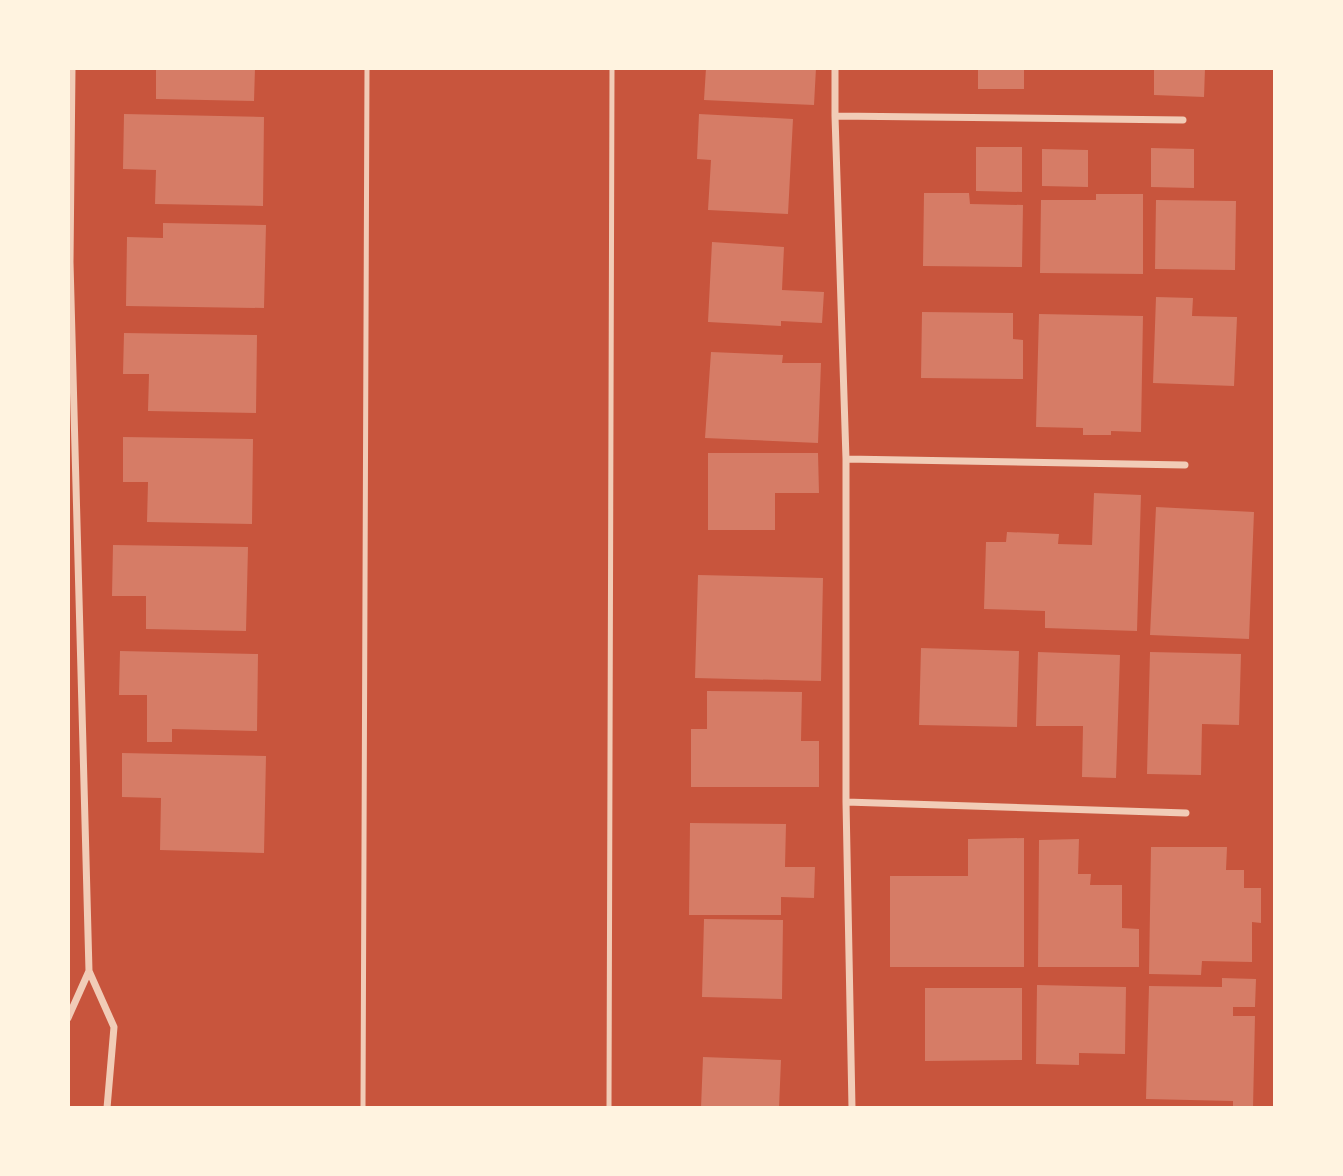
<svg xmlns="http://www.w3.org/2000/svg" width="1343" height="1176" font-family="'Roboto Serif',serif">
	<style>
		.building { fill: #d67c66 }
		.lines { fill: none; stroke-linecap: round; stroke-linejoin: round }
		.service { stroke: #f1ccb7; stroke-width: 5 }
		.minor { stroke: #f1ccb7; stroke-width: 7 }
	</style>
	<rect width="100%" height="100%" fill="#c8553d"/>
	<!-- building -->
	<path class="building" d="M 156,68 L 255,68 L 254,101 L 156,99 Z
		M 706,68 L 816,68 L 814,105 L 704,100 Z
		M 978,68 L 1024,68 L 1024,89 L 978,89 Z
		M 1154,68 L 1205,68 L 1204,97 L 1154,95 Z
		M 124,114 L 264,117 L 263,206 L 155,204 L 156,170 L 123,169 Z
		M 699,114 L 793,119 L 788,214 L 708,210 L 711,160 L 697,159 Z
		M 976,147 L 1022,147 L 1022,192 L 976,191 Z
		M 1151,148 L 1194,149 L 1194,188 L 1151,187 Z
		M 1042,149 L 1088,150 L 1088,187 L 1042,186 Z
		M 924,193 L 969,193 L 970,204 L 1023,205 L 1022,267 L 923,266 Z
		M 1096,194 L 1143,194 L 1143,274 L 1040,273 L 1041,200 L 1096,200 Z
		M 1156,200 L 1236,201 L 1235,270 L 1155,269 Z
		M 163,223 L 266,225 L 264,308 L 126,306 L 127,237 L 163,238 Z
		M 712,242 L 784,247 L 782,290 L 824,292 L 822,323 L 781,321 L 781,326 L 708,322 Z
		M 1156,297 L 1193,298 L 1192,316 L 1237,317 L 1234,386 L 1153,383 Z
		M 922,312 L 1013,313 L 1013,339 L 1023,340 L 1023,379 L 921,378 Z
		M 1039,314 L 1143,316 L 1141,432 L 1111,431 L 1111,435 L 1083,435 L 1083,428 L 1036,427 Z
		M 124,333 L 257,335 L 256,413 L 148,411 L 149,374 L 123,374 Z
		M 711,352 L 783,355 L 782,363 L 821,363 L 818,443 L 705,438 Z
		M 123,437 L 253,439 L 252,524 L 147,522 L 148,482 L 123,482 Z
		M 708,453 L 818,453 L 819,493 L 775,493 L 775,530 L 708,530 Z
		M 1094,493 L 1141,495 L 1137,631 L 1045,628 L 1045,611 L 984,609 L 986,542 L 1006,542 L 1007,532 L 1059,534 L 1058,544 L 1092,545 Z
		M 1156,507 L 1254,512 L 1249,639 L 1150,635 Z
		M 113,545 L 248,547 L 246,631 L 146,629 L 146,596 L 112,596 Z
		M 698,575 L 823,578 L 821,681 L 695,678 Z
		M 921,648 L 1019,651 L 1017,727 L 919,725 Z
		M 120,651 L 258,654 L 257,731 L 172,729 L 172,742 L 147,742 L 147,695 L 119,695 Z
		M 1038,652 L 1120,655 L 1116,778 L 1082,777 L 1083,726 L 1036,726 Z
		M 1150,652 L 1241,654 L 1239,725 L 1202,724 L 1201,775 L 1147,774 Z
		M 707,691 L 802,692 L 801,741 L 819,741 L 819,787 L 691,787 L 691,729 L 707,729 Z
		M 122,753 L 266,756 L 264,853 L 160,850 L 161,798 L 122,797 Z
		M 690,823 L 786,824 L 785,867 L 815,867 L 814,898 L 781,897 L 781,915 L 689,915 Z
		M 1024,838 L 1024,967 L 890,967 L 890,876 L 968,876 L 968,839 Z
		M 1079,839 L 1078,874 L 1091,874 L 1090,885 L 1122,885 L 1122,928 L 1139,929 L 1139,967 L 1038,967 L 1039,840 Z
		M 1151,847 L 1227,847 L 1226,870 L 1244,870 L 1244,888 L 1261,888 L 1261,923 L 1252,922 L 1252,962 L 1202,961 L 1201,975 L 1149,974 Z
		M 704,919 L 783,920 L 782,999 L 702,997 Z
		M 1222,978 L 1256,979 L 1255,1007 L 1233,1007 L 1233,1016 L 1255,1016 L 1253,1108 L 1233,1108 L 1233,1101 L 1146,1099 L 1149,986 L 1222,987 Z
		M 1037,985 L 1126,987 L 1125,1054 L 1079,1053 L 1079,1065 L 1036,1064 Z
		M 925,988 L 1022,988 L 1022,1060 L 925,1061 Z
		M 703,1057 L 781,1060 L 779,1108 L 701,1108 Z"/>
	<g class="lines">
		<!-- service -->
		<path class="service" d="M 363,1108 L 367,68
			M 609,1108 L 612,68"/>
		<!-- minor -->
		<path class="minor" d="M 72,68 L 70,262 L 89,971 L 114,1027 L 107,1108
			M 835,68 L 835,116 L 846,459 L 846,802 L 852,1108
			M 835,116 L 1183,120
			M 846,459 L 1185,465
			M 846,802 L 1186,813
			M 68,1018 L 89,971"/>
	</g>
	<!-- border -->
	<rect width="1343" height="1176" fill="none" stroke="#fff3e0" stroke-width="140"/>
</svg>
